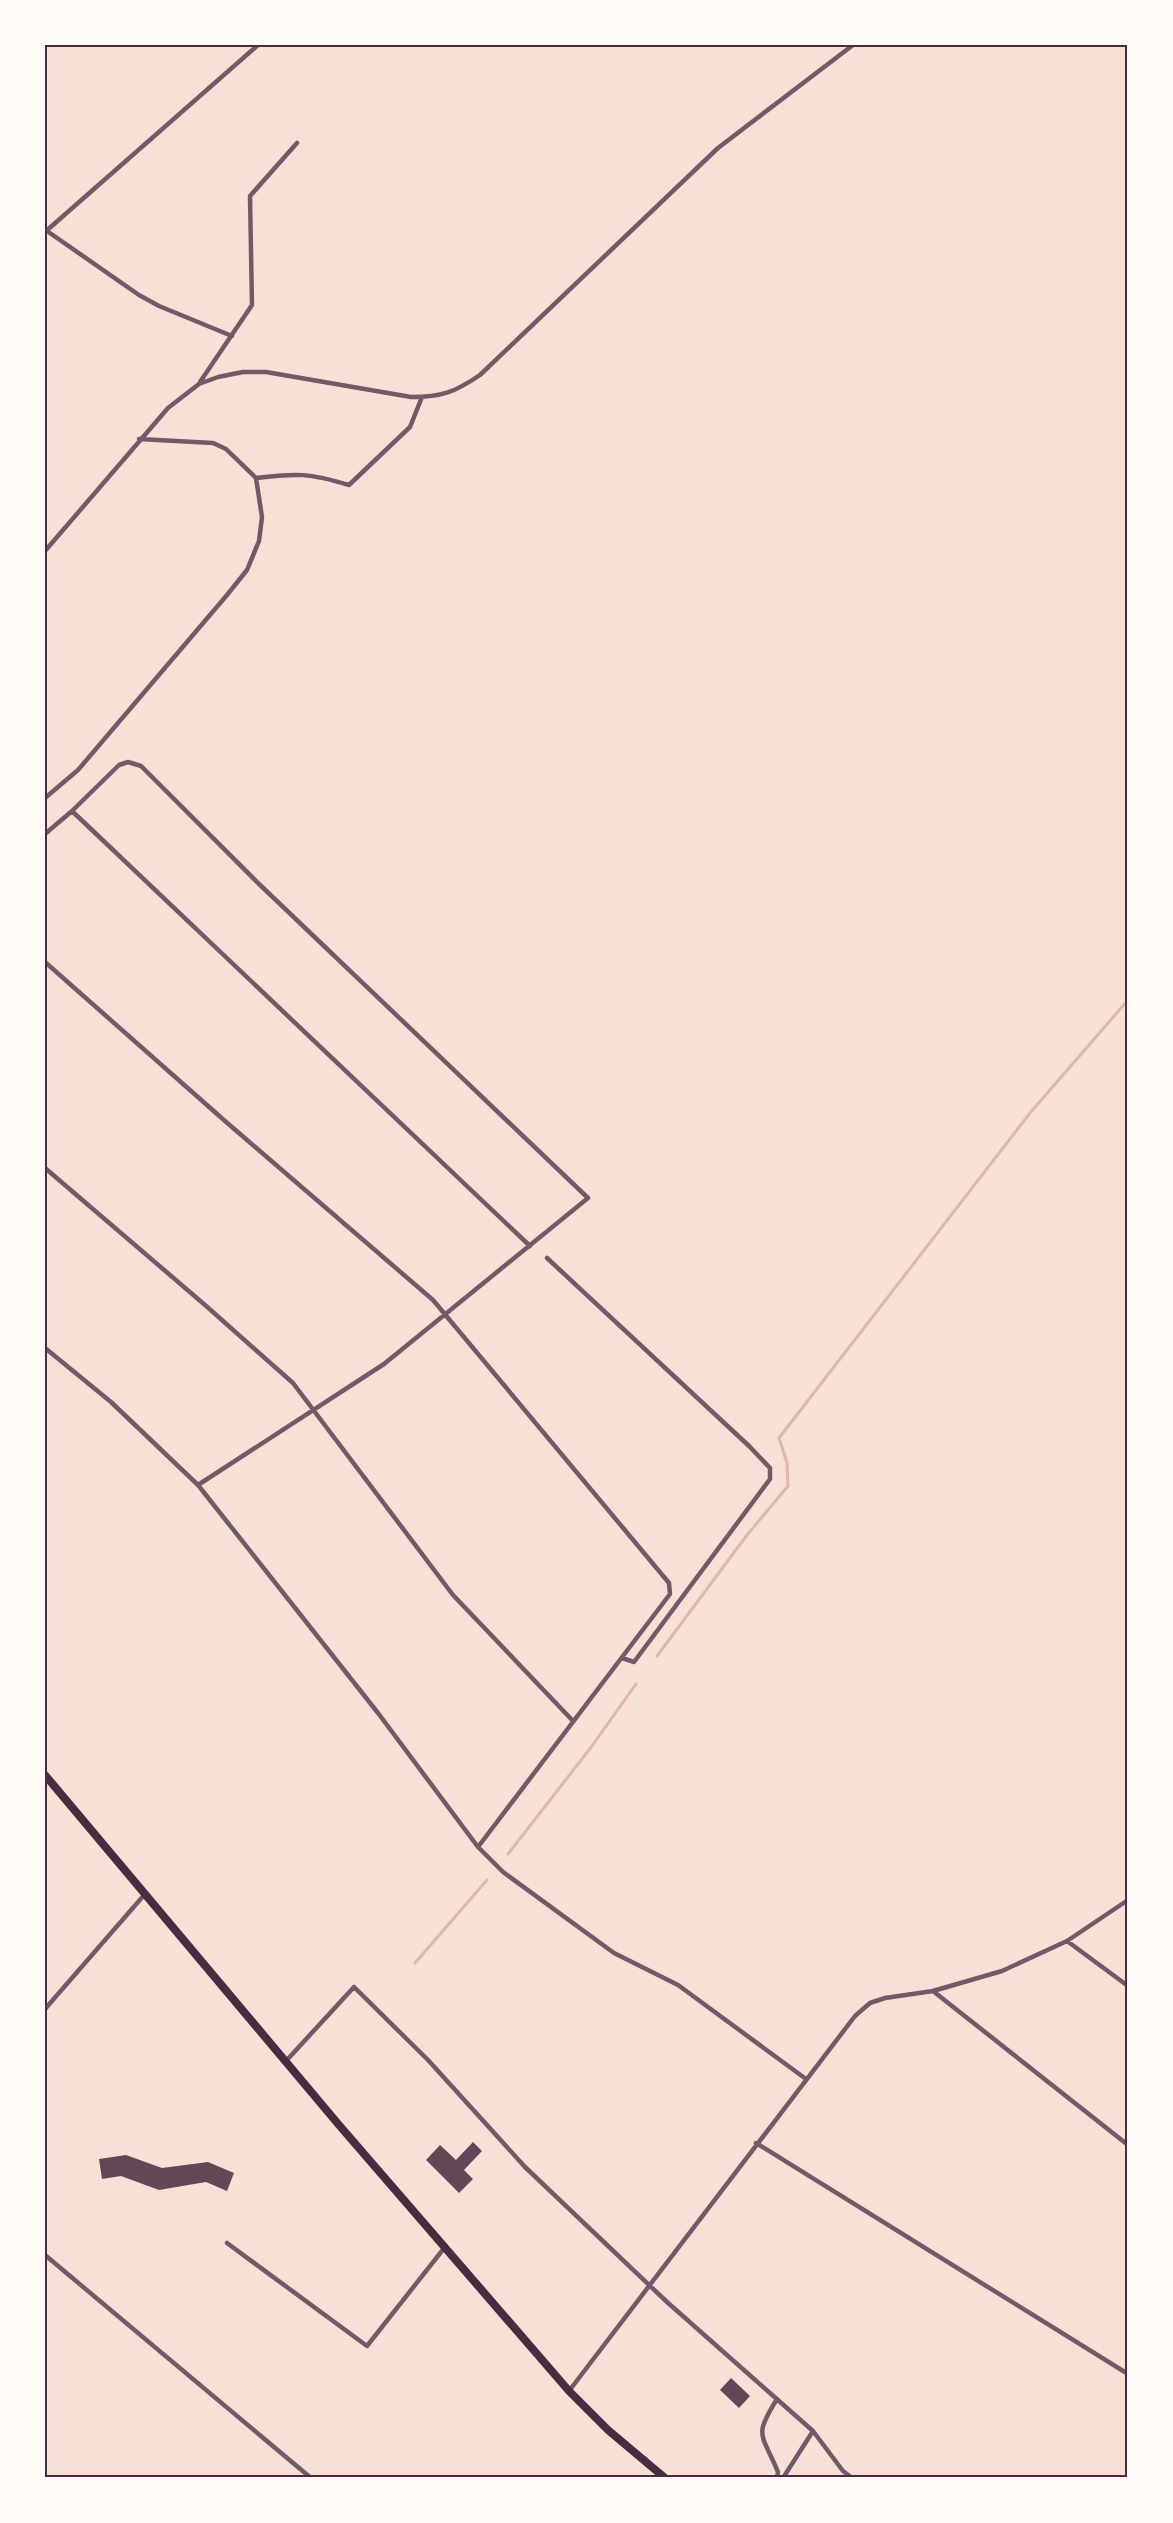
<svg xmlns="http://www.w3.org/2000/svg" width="1173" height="2523" font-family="Arial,sans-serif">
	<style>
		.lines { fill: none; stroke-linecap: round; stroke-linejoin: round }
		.stream { stroke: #dcb8b0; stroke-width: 3 }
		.building { fill: #644757 }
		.minor { stroke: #755966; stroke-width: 4.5 }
		.primary { stroke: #4a2c40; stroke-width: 8 }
		.neatline { fill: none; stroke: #4a2c40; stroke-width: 2 }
	</style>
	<rect width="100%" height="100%" fill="#f7e1d7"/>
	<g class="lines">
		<!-- stream -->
		<path class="stream" d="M 657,1656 L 747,1535 L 788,1486 L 787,1463 L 779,1438 L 1030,1113 L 1128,1000
			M 508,1854 L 592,1746 L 636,1684
			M 415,1963 L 487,1880"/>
	</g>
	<!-- building -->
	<path class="building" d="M 473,2142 L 482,2151 L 464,2170 L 473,2179 L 459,2193 L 426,2160 L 440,2145 L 456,2160 Z
		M 126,2155 L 162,2168 L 208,2162 L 234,2173 L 227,2191 L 206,2182 L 159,2190 L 121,2176 L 102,2179 L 99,2159 Z
		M 731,2378 L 750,2396 L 739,2408 L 720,2390 Z"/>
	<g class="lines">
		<!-- minor -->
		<path class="minor" d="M 47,231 L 139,295 L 159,306 L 232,336
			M 45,232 L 258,45
			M 200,382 L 252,305 L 250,196 L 297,143
			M 256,478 C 297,473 309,473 349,485 L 410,427 L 422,397
			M 45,551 L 168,408 L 199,384 L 218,377 L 243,372 L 266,372 L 411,397 C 442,397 455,392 480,375 L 718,148 L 853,45
			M 45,798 L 78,770 L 227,595 L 247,570 L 259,541 L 262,517 L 256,478 L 226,449 L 213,443 L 139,439
			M 72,811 L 119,765 L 128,762 L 141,766 L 258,883 L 588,1198 L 384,1364 L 198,1485
			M 45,834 L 72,811 L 530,1246
			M 45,962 L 225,1121 L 433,1300 L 669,1583 L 670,1594 L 478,1847
			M 45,1168 L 205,1305 L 293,1383 L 453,1595 L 573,1721
			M 547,1258 L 749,1446 L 770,1468 L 770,1479 L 634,1662 L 622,1658
			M 45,1348 L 111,1402 L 198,1485 L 378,1713 L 478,1847 L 503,1872 L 614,1953 L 678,1985 L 806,2079
			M 1067,1941 L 1128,1986
			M 933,1991 L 1128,2145
			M 45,2009 L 145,1894
			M 286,2061 L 354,1987 L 428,2060 L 525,2167 L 667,2302 L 813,2431 L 843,2471 L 852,2478
			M 756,2143 L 1128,2374
			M 227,2243 L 367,2346 L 445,2247
			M 45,2255 L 311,2478
			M 569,2391 L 855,2016 L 870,2003 L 885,1998 L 933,1991 L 1002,1971 L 1067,1941 L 1128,1900
			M 777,2399 C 753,2437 762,2433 778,2472 L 777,2478
			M 783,2478 L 813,2431"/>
		<!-- primary -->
		<path class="primary" d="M 45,1775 L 339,2125 L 569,2391 L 608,2430 L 665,2478"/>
	</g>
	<!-- border -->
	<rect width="1173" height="2523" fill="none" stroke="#fffaf5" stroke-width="93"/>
	<rect x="46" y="46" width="1080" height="2430" class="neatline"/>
</svg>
